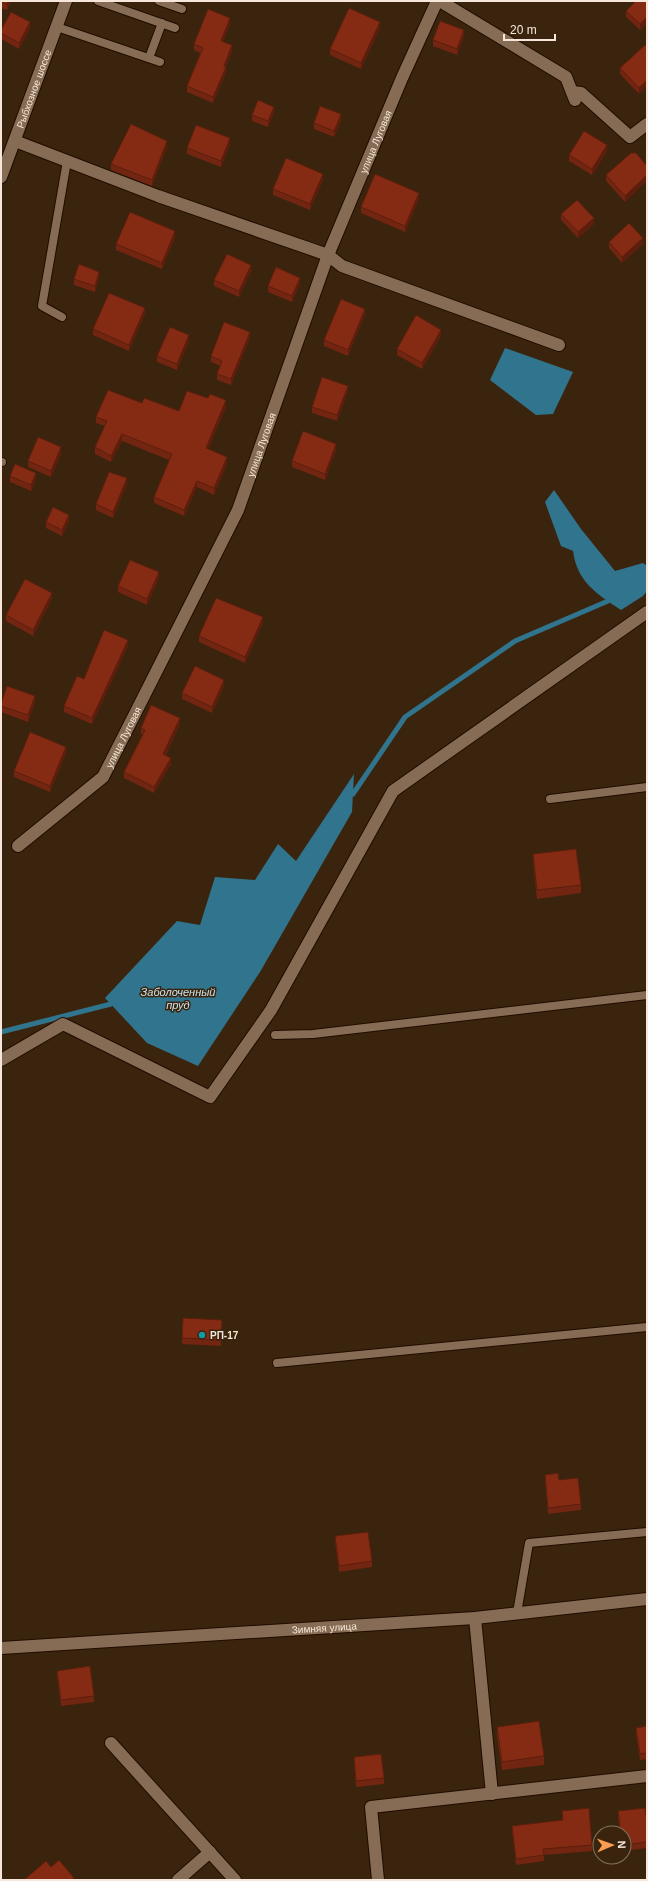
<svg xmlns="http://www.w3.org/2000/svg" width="648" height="1881" font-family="Helvetica,sans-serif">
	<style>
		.water { fill: #31748d }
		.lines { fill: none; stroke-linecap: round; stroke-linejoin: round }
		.stream { stroke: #31748d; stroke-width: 5 }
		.lane-casing { stroke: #200c00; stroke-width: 10 }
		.street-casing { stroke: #200c00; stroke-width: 14 }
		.secondary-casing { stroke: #200c00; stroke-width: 14 }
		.lane { stroke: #866c54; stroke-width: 8 }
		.street { stroke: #866c54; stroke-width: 12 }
		.secondary { stroke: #866c54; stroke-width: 12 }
		.wall { fill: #722510 }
		.shaded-wall { fill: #5d1e0d }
		.building { fill: #852b13; stroke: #5d1e0d }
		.culture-dot { fill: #0f9aa8; stroke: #3a240d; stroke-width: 1.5 }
		.labels { text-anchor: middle; stroke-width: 3; stroke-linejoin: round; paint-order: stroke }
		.street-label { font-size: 10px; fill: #f6e7da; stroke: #3a240d }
		.poi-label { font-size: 10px; font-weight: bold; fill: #f6e7da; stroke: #3a240d; text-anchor: start }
		.water-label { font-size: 11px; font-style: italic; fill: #cae5f0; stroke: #3a240d }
	</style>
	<rect width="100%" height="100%" fill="#3a240d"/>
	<!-- water -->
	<path class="water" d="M 505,348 L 573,372 L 553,414 L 536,415 L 490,380 Z
		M 554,490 L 581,529 L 615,571 L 643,563 L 647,566 L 647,591 L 643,596 L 621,610 C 597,594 577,582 573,551 L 561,546 L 545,502 Z
		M 354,774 L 352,812 L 260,972 L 198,1066 L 147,1043 L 105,998 L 177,921 L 200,925 L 215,877 L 255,880 L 278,844 L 296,861 Z"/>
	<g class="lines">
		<!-- stream -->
		<path class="stream" d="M 353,794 L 405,717 L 515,641 L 608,601
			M 1,1032 L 111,1004"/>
		<defs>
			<path id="lane" d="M 98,1 L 175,28
				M 159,1 L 182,9
				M 57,27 L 160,62
				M 149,58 L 162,23
				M 62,317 L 42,306 L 67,161
				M 1,462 L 2,462
				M 550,799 L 647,787
				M 275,1035 L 313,1034 L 647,995
				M 277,1363 L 647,1327
				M 517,1613 L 529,1543 L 647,1532"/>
			<g id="street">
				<path d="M 440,1 L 566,77 L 575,100"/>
				<path d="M 572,92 L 581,93 L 630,137 L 647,124"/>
				<path d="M 15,141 L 158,196 L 328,255 L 342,266 L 559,345"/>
				<path id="s1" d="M 18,846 L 103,777 L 238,510 L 328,255 L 402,78 L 437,1"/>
				<path d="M 1,1060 L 63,1024 L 210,1097 L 271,1010 L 393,791 L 647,612"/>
				<path d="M 475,1618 L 492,1794"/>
				<path id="s2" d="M 1,1648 L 475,1618 L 647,1599"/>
				<path d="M 111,1743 L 235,1880"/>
				<path d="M 178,1880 L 210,1852"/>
				<path d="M 378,1880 L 371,1807 L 647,1776"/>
			</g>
			<g id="secondary">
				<path id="s3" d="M 1,177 L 66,1"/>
			</g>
		</defs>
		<!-- lane casing -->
		<use href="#lane" class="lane-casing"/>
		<!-- street casing -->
		<use href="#street" class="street-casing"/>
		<!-- secondary casing -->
		<use href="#secondary" class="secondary-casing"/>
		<!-- lane -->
		<use href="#lane" class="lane"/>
		<!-- street -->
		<use href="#street" class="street"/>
		<!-- secondary -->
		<use href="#secondary" class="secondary"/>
	</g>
	<!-- wall -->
	<path class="wall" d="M 1,1 L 11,1 L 7,10 L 1,8 Z
		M 647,1 L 647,23 L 640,30 L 626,17 L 626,11 Z
		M 230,24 L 223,42 L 232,51 L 226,67 L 226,73 L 213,103 L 187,92 L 187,86 L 200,53 L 194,50 L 194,44 Z
		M 30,28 L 19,49 L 1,39 L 1,30 Z
		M 380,28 L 361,69 L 330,55 L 330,49 Z
		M 464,36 L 457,55 L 433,46 L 433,40 Z
		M 645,45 L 639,94 L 620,74 L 620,68 Z
		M 274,113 L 268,127 L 252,121 L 252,115 Z
		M 341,120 L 334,137 L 314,129 L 314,123 Z
		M 230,144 L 221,167 L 187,154 L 187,148 Z
		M 167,147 L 152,186 L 111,170 L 111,164 Z
		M 607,151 L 592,175 L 569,161 L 569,155 Z
		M 631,153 L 625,202 L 606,181 L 606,175 Z
		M 323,180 L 310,210 L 273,195 L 273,189 Z
		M 419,199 L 405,232 L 361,213 L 361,207 Z
		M 561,214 L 594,224 L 578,238 L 561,220 Z
		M 175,237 L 162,269 L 116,250 L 116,244 Z
		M 609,242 L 643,244 L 622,263 L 609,248 Z
		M 251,271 L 239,297 L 214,286 L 214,280 Z
		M 99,278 L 95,292 L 74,285 L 74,279 Z
		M 300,284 L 292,302 L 268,292 L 268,286 Z
		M 145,314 L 129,351 L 93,335 L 93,329 Z
		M 365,315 L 348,356 L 324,346 L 324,340 Z
		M 441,336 L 422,369 L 397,355 L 397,349 Z
		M 250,338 L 231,385 L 217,380 L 217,374 L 220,366 L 211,362 L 211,356 Z
		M 189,341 L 177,370 L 157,362 L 157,356 Z
		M 348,392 L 337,421 L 312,413 L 312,407 Z
		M 142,403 L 179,411 L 226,407 L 208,449 L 227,464 L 214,495 L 197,487 L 184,516 L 154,503 L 154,497 L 169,460 L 122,441 L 111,462 L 95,454 L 95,447 L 105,426 L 96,423 L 96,417 Z
		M 336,450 L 325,480 L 292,467 L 292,461 Z
		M 61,454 L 51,477 L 28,467 L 28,461 Z
		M 10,476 L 36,479 L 31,491 L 10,482 Z
		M 127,484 L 113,518 L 96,510 L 96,504 Z
		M 69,521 L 62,536 L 46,528 L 46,522 Z
		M 159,578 L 147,605 L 118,592 L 118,586 Z
		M 52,599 L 33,636 L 6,621 L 6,615 Z
		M 263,623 L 245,663 L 199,642 L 199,636 Z
		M 128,646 L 92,724 L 64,712 L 64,706 L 84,679 Z
		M 224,686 L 212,713 L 182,699 L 182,693 Z
		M 35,702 L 28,722 L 1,712 L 1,704 Z
		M 180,724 L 166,755 L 171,764 L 154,793 L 124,778 L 124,772 L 143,735 L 141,734 L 141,728 Z
		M 66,753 L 50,792 L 14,777 L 14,771 Z
		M 533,854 L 581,885 L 581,893 L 537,899 L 533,863 Z
		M 222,1326 L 221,1346 L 182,1344 L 182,1338 Z
		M 545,1475 L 559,1480 L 581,1504 L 581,1510 L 548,1514 L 545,1481 Z
		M 335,1536 L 372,1561 L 372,1567 L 339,1572 L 335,1542 Z
		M 57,1671 L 94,1696 L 94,1702 L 61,1706 L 57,1677 Z
		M 647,1726 L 647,1759 L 640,1760 L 636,1734 L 636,1728 Z
		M 497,1727 L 544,1756 L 544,1765 L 502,1770 L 497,1736 Z
		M 354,1757 L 384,1778 L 384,1784 L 356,1787 L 354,1763 Z
		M 562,1811 L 592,1845 L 592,1851 L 544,1855 L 544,1861 L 516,1865 L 512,1832 L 512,1826 L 562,1820 Z
		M 618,1811 L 647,1823 L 647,1848 L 624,1851 L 624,1833 L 620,1833 L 618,1818 Z"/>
	<!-- shaded-wall -->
	<path class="shaded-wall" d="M 8,1 L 11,1 L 7,10 L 7,4 Z
		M 647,17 L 647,23 L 640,30 L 640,24 Z
		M 230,18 L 230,24 L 221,47 L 221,41 Z
		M 30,22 L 30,28 L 19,49 L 19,43 Z
		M 380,22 L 380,28 L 361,69 L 361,63 Z
		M 464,30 L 464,36 L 457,55 L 457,49 Z
		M 232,45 L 232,51 L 224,72 L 224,66 Z
		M 226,67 L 226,73 L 213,103 L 213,97 Z
		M 647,80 L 647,86 L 639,94 L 639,88 Z
		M 274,107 L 274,113 L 268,127 L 268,121 Z
		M 341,114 L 341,120 L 334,137 L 334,131 Z
		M 230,138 L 230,144 L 221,167 L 221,161 Z
		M 167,141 L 167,147 L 152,186 L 152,180 Z
		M 607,145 L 607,151 L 592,175 L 592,169 Z
		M 323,174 L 323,180 L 310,210 L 310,204 Z
		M 647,175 L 647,181 L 625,202 L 625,196 Z
		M 419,193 L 419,199 L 405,232 L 405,226 Z
		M 594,218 L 594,224 L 578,238 L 578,232 Z
		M 175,231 L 175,237 L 162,269 L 162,263 Z
		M 643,238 L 643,244 L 622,263 L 622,257 Z
		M 251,265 L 251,271 L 239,297 L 239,291 Z
		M 99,272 L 99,278 L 95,292 L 95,286 Z
		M 300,278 L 300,284 L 292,302 L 292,296 Z
		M 145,308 L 145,314 L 129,351 L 129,345 Z
		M 365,309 L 365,315 L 348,356 L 348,350 Z
		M 441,330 L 441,336 L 422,369 L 422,363 Z
		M 250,332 L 250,338 L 231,385 L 231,379 Z
		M 189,335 L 189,341 L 177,370 L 177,364 Z
		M 348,386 L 348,392 L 337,421 L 337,415 Z
		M 226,400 L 226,407 L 206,455 L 206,448 Z
		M 122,434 L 122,441 L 111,462 L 111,456 Z
		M 336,444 L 336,450 L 325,480 L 325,474 Z
		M 61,447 L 61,454 L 51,477 L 51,471 Z
		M 227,457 L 227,464 L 214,495 L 214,488 Z
		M 36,473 L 36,479 L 31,491 L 31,485 Z
		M 127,478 L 127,484 L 113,518 L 113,512 Z
		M 197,481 L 197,487 L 184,516 L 184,510 Z
		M 69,515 L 69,521 L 62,536 L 62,530 Z
		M 159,572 L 159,578 L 147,605 L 147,599 Z
		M 52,593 L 52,599 L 33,636 L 33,630 Z
		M 263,617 L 263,623 L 245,663 L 245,657 Z
		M 128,640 L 128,646 L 92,724 L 92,718 Z
		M 224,680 L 224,686 L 212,713 L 212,707 Z
		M 35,696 L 35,702 L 28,722 L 28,715 Z
		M 180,718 L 180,724 L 163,760 L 163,754 Z
		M 66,747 L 66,753 L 50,792 L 50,786 Z
		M 171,758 L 171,764 L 154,793 L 154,787 Z"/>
	<!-- building -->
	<path class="building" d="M 1,1 L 8,1 L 7,4 L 1,2 Z
		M 636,1 L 647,1 L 647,17 L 640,24 L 626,11 Z
		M 349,8 L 380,22 L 361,63 L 330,49 Z
		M 208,9 L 230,18 L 221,41 L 232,45 L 224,66 L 226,67 L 213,97 L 187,86 L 203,48 L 194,44 Z
		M 11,12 L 30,22 L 19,43 L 1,33 L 1,30 Z
		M 440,21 L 464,30 L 457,49 L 433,40 Z
		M 645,45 L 647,47 L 647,80 L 639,88 L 620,68 Z
		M 258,100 L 274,107 L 268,121 L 252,115 Z
		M 320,106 L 341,114 L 334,131 L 314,123 Z
		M 131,124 L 167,141 L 152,180 L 111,164 Z
		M 196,125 L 230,138 L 221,161 L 187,148 Z
		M 584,131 L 607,145 L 592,169 L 569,155 Z
		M 631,153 L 636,153 L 647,166 L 647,175 L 625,196 L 606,175 Z
		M 286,158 L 323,174 L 310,204 L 273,189 Z
		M 375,174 L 419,193 L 405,226 L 361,207 Z
		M 577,200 L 594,218 L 578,232 L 561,214 Z
		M 130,212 L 175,231 L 162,263 L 116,244 Z
		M 629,223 L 643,238 L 622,257 L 609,242 Z
		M 227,254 L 251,265 L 239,291 L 214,280 Z
		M 79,264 L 99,272 L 95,286 L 74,279 Z
		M 276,267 L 300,278 L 292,296 L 268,286 Z
		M 109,293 L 145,308 L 129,345 L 93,329 Z
		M 341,299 L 365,309 L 348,350 L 324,340 Z
		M 416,315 L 441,330 L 422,363 L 397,349 Z
		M 224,322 L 250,332 L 231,379 L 217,374 L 222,361 L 211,356 Z
		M 170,327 L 189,335 L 177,364 L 157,356 Z
		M 322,377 L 348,386 L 337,415 L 312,407 Z
		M 108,390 L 142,403 L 144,398 L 179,411 L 187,391 L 208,398 L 210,394 L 226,400 L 206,448 L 227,457 L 214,488 L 197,481 L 184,510 L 154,497 L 172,454 L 122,434 L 111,456 L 95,447 L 107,421 L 96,417 Z
		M 303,431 L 336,444 L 325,474 L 292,461 Z
		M 38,437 L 61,447 L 51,471 L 28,461 Z
		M 15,464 L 36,473 L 31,485 L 10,476 Z
		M 109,472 L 127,478 L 113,512 L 96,504 Z
		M 53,507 L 69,515 L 62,530 L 46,522 Z
		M 130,560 L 159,572 L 147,599 L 118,586 Z
		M 25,579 L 52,593 L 33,630 L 6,615 Z
		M 216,598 L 263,617 L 245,657 L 199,636 Z
		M 104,630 L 128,640 L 92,718 L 64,706 L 77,676 L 84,679 Z
		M 195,666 L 224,680 L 212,707 L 182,693 Z
		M 7,686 L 35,696 L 28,715 L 1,706 L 1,704 Z
		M 151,705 L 180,718 L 163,754 L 171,758 L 154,787 L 124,772 L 145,730 L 141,728 Z
		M 30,732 L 66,747 L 50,786 L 14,771 Z
		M 576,849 L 581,885 L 537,890 L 533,854 Z
		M 183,1318 L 222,1320 L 221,1340 L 182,1338 Z
		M 558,1473 L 559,1480 L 578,1478 L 581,1504 L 548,1508 L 545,1475 Z
		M 368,1532 L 372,1561 L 339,1566 L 335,1536 Z
		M 90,1666 L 94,1696 L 61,1700 L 57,1671 Z
		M 539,1721 L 544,1756 L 502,1762 L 497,1727 Z
		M 647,1726 L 647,1753 L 640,1754 L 636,1728 Z
		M 381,1754 L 384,1778 L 356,1781 L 354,1757 Z
		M 589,1808 L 592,1845 L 543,1849 L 544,1855 L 516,1859 L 512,1826 L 563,1820 L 562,1811 Z
		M 645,1808 L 647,1823 L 647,1842 L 624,1845 L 624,1833 L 621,1833 L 618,1811 Z
		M 59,1860 L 74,1878 L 71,1880 L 24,1880 L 46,1861 L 51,1867 Z"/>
	<!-- markers -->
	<circle class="culture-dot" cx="202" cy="1335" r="4"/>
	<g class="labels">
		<!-- street labels -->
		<g class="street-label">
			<text dy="4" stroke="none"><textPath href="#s3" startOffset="94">Рыбхозное шоссе</textPath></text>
			<text dy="4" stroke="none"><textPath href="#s1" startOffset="802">улица Луговая</textPath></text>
			<text dy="4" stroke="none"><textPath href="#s1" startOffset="478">улица Луговая</textPath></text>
			<text dy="4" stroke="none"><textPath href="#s1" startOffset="154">улица Луговая</textPath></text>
			<text dy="4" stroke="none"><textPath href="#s2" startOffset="324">Зимняя улица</textPath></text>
		</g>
		<!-- poi labels -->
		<g class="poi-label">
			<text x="210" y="1339">РП-17</text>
		</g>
		<!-- water labels -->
		<g class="water-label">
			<text x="178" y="996">Заболоченный<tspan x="178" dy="13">пруд</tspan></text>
		</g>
	</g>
	<!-- border -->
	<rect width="648" height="1881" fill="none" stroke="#f6e7da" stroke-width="4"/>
	<!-- north arrow -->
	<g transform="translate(612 1845) rotate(88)"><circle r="19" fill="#3a240d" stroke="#85725f"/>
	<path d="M0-3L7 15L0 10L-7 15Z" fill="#fb9e51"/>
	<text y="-6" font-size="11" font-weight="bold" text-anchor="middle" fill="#f6e7da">N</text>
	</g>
	<!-- scale -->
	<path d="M504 34v6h51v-6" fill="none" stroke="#f6e7da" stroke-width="2"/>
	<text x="510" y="34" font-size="12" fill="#f6e7da" stroke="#3a240d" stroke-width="3" paint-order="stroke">20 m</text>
</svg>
